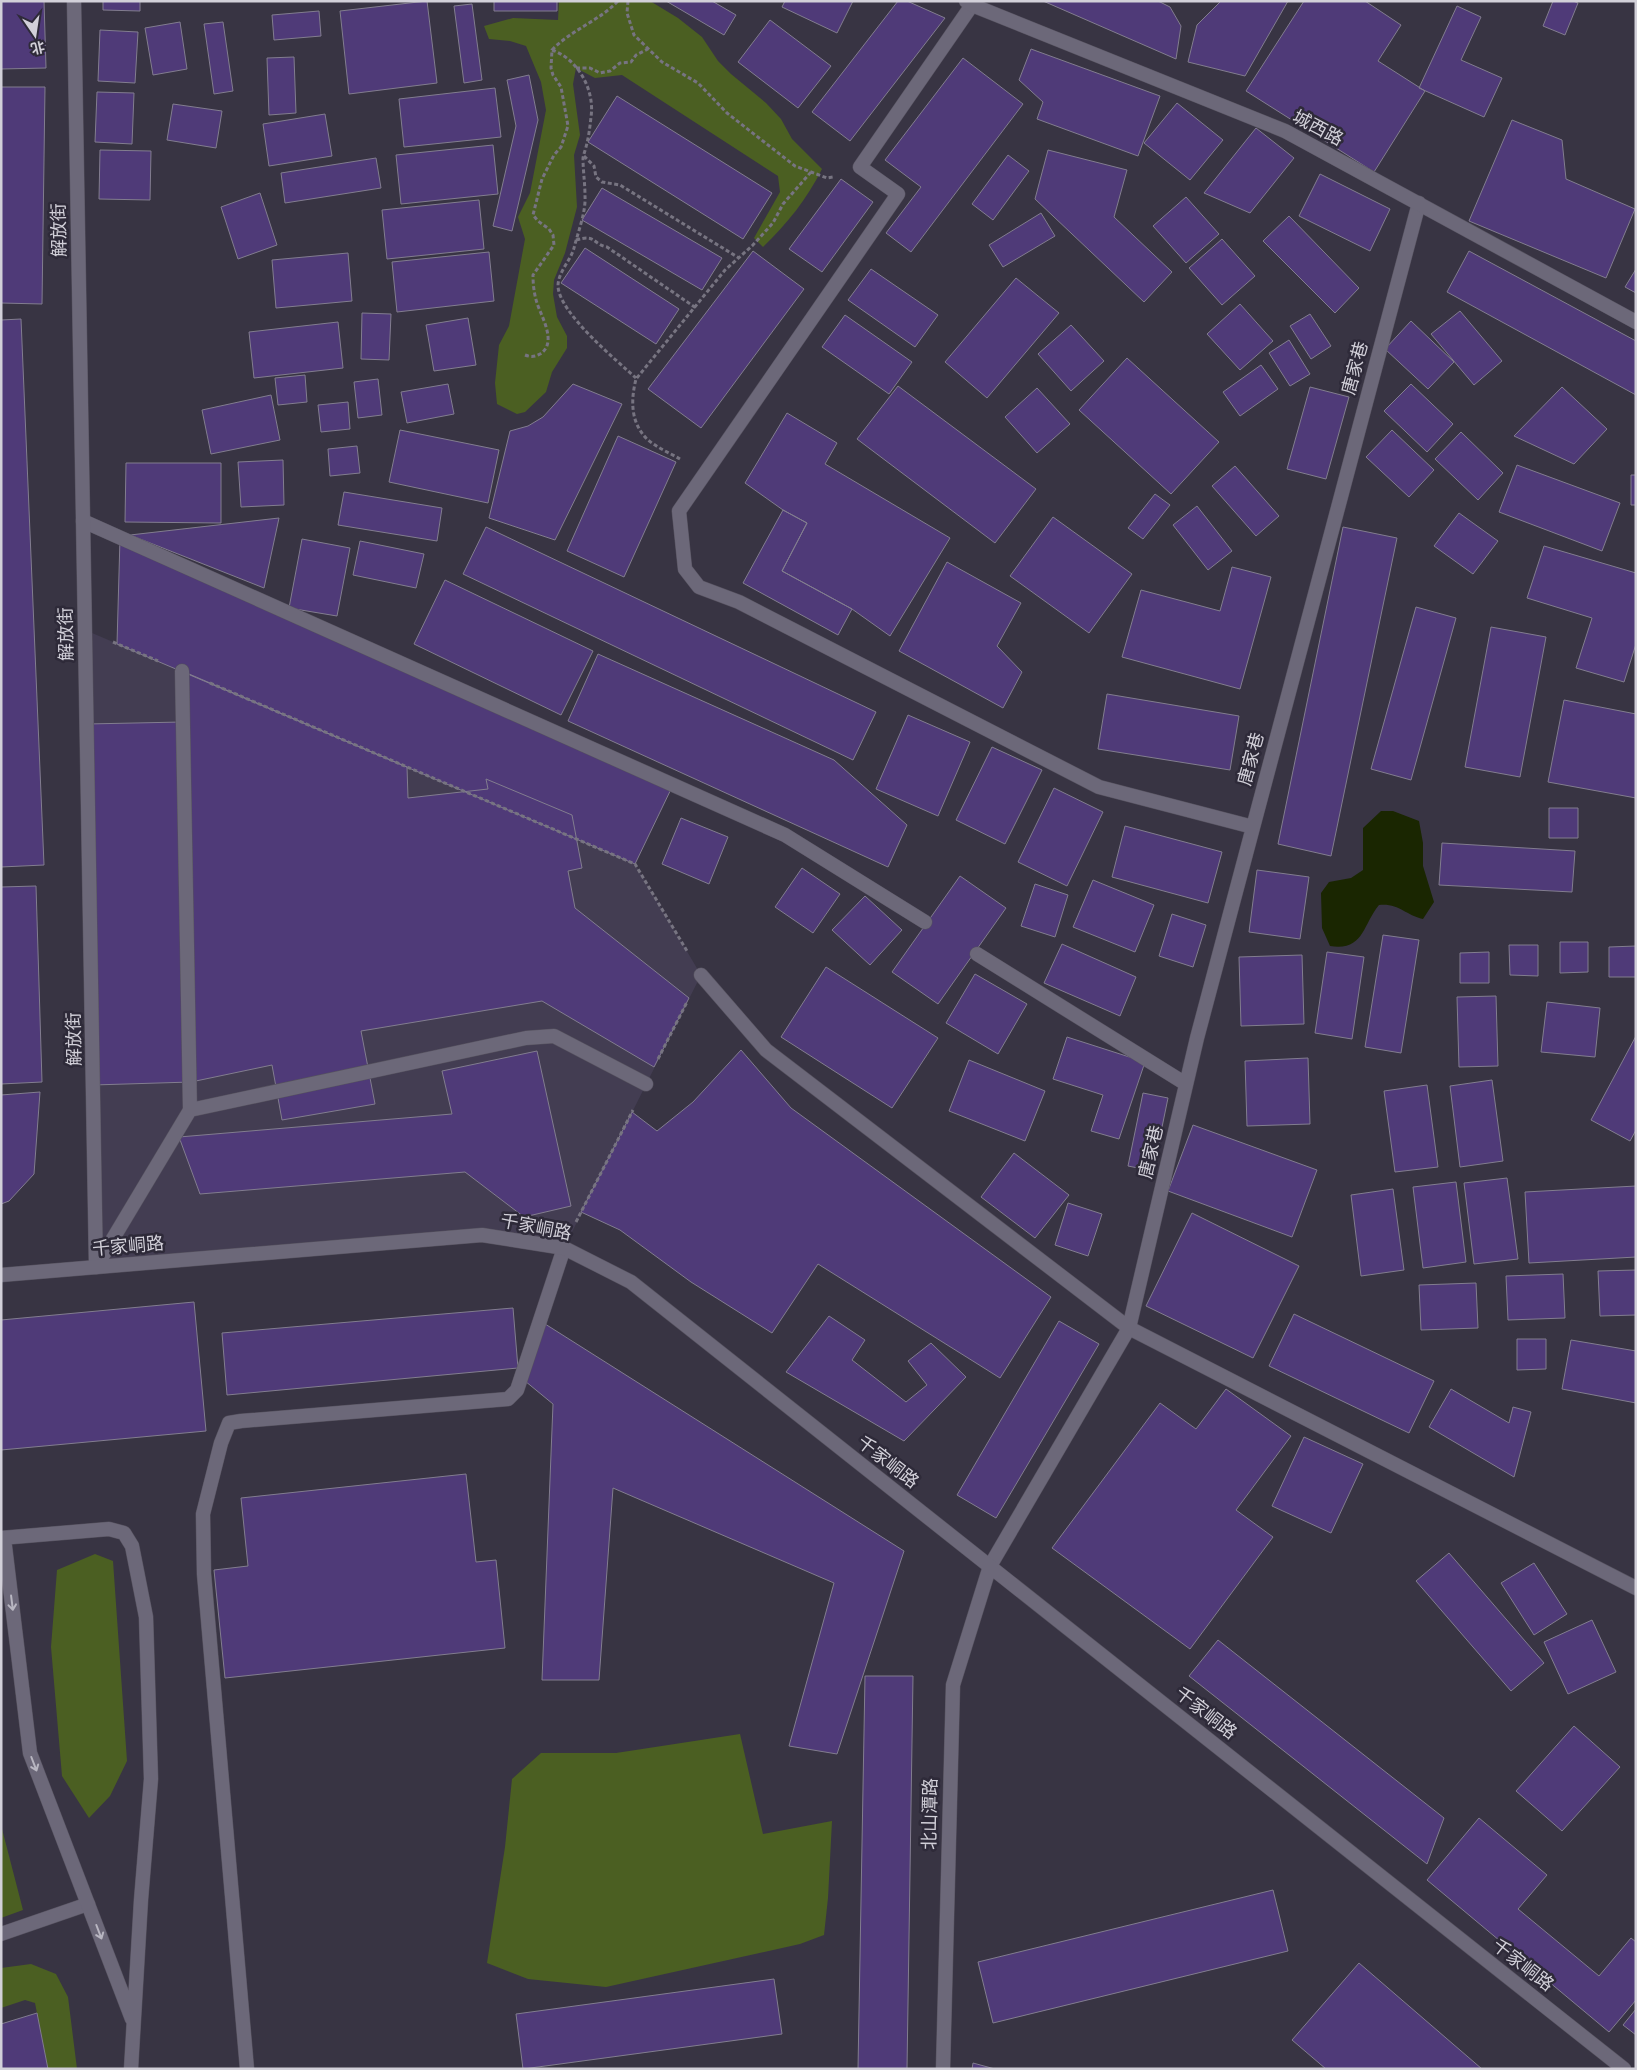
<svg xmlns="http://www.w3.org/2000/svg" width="1637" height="2070" font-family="'Golos Text','Noto Sans SC',sans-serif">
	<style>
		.built { fill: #433d52 }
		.green { fill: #4b5f22 }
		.water { fill: #1a2601 }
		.building { fill: #4f3a78; stroke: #827d8f }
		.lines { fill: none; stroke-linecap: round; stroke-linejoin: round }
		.service-casing { stroke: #55515e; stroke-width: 15 }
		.minor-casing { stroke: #55515e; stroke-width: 15 }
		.secondary-casing { stroke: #55515e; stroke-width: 15 }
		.path { stroke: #777481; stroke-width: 3; stroke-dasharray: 4 2.5; stroke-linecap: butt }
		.service { stroke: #6c6879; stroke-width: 14 }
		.minor { stroke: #6c6879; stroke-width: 14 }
		.secondary { stroke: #6c6879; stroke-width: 14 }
		.oneway { stroke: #b8b6c1 }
		.labels { text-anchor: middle; stroke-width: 5; stroke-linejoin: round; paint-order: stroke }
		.street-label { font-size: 18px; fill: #d2d0d9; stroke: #2e2a39 }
	</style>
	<rect width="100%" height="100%" fill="#383443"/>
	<!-- built -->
	<path class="built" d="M 85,630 L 635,864 L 701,975 L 564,1248 L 482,1235 L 96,1267 Z"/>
	<!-- green -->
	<path class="green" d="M 559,1 L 650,1 L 678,18 L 702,37 L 718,61 L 731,74 L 766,103 L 781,119 L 792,139 L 822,169 C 807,199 787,224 763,247 L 754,238 L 780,192 L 778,176 L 622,75 L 595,78 L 576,68 L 573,84 L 580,135 L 574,155 L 577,207 L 565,253 L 554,280 L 553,294 L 557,317 L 567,336 L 567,348 L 552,372 L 546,392 L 525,412 L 517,414 L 497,404 L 495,383 L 499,345 L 509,326 L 525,239 L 518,217 L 530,193 L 546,110 L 541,82 L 526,46 L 510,41 L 489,39 L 484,26 L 513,18 L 558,20 Z
		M 95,1554 L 113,1561 L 127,1761 L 110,1796 L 89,1818 L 62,1776 L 51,1647 L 57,1570 Z
		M 740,1734 L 763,1834 L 832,1821 L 828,1898 L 824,1935 L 800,1944 L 606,1987 L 528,1979 L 487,1963 L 505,1847 L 512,1779 L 541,1753 L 616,1753 Z
		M 1,1825 L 23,1910 L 1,1918 Z
		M 31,1964 L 56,1974 L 68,1997 L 77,2069 L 48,2069 L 35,2003 L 25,2000 L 1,2008 L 1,1968 Z"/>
	<!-- water -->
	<path class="water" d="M 1381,811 L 1393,811 L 1419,821 L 1423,843 L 1423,866 L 1434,902 L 1423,919 C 1405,915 1399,903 1379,905 C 1362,926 1364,951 1330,946 L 1322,928 L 1321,893 L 1329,882 L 1351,878 L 1363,870 L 1363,828 Z"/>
	<!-- building -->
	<path class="building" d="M 1,1 L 44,1 L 46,68 L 1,69 Z
		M 103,1 L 140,1 L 140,11 L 103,10 Z
		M 427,1 L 437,83 L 349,94 L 340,11 Z
		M 494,1 L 557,1 L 557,11 L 494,11 Z
		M 666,1 L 712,1 L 736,15 L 724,35 Z
		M 785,1 L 853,1 L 837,33 L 782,7 Z
		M 898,1 L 907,1 L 945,18 L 850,141 L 812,112 Z
		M 1043,1 L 1158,1 L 1170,7 L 1181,26 L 1176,59 Z
		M 1221,1 L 1288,1 L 1245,76 L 1188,62 L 1197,25 Z
		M 1304,1 L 1365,1 L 1401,25 L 1378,61 L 1425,91 L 1374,172 L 1246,91 Z
		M 1553,1 L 1573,1 L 1578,3 L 1565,35 L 1543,26 Z
		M 472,4 L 482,80 L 464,83 L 454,6 Z
		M 1457,6 L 1481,17 L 1461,60 L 1502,78 L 1484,117 L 1419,88 Z
		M 319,11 L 321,36 L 274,40 L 272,15 Z
		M 770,20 L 831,66 L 798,108 L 738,62 Z
		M 180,22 L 187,69 L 153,75 L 145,28 Z
		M 223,22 L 233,91 L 214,94 L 204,24 Z
		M 100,30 L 138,32 L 135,83 L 98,81 Z
		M 1031,49 L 1160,96 L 1138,156 L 1037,119 L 1043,102 L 1019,80 Z
		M 294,57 L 296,113 L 269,115 L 267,58 Z
		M 963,58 L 1023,104 L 911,252 L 886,233 L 921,187 L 885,160 Z
		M 529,75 L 538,120 L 512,231 L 493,226 L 516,126 L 507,80 Z
		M 1,87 L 45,87 L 42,304 L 1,303 Z
		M 495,88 L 501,137 L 404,147 L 399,99 Z
		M 97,92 L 134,93 L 132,144 L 95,142 Z
		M 617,96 L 772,193 L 743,239 L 588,142 Z
		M 1177,103 L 1223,140 L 1190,180 L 1144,143 Z
		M 173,104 L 222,111 L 216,148 L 167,140 Z
		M 325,114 L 332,156 L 269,166 L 263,124 Z
		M 1512,120 L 1562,140 L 1566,179 L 1635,209 L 1606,278 L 1469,221 Z
		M 1256,128 L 1294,158 L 1250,213 L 1204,193 Z
		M 493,145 L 498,194 L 401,204 L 396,155 Z
		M 100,150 L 151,151 L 150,200 L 99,199 Z
		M 1048,150 L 1127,170 L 1114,217 L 1172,272 L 1144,302 L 1035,199 Z
		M 1008,155 L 1029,171 L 993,220 L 972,204 Z
		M 376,158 L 381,188 L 285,203 L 281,173 Z
		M 1320,174 L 1390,209 L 1370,251 L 1299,216 Z
		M 841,179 L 873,202 L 822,272 L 789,249 Z
		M 602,188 L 722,258 L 702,290 L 582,220 Z
		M 260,193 L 277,245 L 238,259 L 221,207 Z
		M 1186,197 L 1219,234 L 1186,263 L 1153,226 Z
		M 479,200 L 484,249 L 387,259 L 382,210 Z
		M 1041,213 L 1055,236 L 1003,267 L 989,245 Z
		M 1289,216 L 1359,288 L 1335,313 L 1263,241 Z
		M 1222,239 L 1255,276 L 1222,305 L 1189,268 Z
		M 585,248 L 679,309 L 656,344 L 561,283 Z
		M 753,251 L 804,289 L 701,428 L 648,389 Z
		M 1469,251 L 1636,341 L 1636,395 L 1447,292 Z
		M 489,252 L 494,301 L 397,312 L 392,262 Z
		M 348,253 L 352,301 L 276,308 L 272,260 Z
		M 871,269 L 938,315 L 915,347 L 848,300 Z
		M 1636,269 L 1636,293 L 1625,287 Z
		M 1016,278 L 1059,313 L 987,398 L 945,362 Z
		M 1240,304 L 1273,341 L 1240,370 L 1207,334 Z
		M 1460,311 L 1502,361 L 1474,385 L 1431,334 Z
		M 362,313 L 391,314 L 389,360 L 361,359 Z
		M 1310,314 L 1331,346 L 1311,359 L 1290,326 Z
		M 845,315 L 912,362 L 889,394 L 822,347 Z
		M 468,318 L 476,365 L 434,371 L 426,325 Z
		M 21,319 L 44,865 L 1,867 L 1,320 Z
		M 1411,321 L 1454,362 L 1428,389 L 1385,349 Z
		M 338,322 L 343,368 L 254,378 L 249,332 Z
		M 1071,325 L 1104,361 L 1071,391 L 1038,354 Z
		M 1289,340 L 1310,374 L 1290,386 L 1269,353 Z
		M 1127,358 L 1219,442 L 1171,494 L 1079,410 Z
		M 1261,365 L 1278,389 L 1240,416 L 1223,392 Z
		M 305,375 L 307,402 L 278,405 L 275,378 Z
		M 378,379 L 382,415 L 358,418 L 354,382 Z
		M 448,384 L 454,414 L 407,423 L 401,392 Z
		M 573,384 L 622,404 L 555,540 L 489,518 L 510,431 L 528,426 L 543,417 Z
		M 1411,384 L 1453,424 L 1427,452 L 1384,411 Z
		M 898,386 L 1036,489 L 995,543 L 857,439 Z
		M 1310,387 L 1349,397 L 1326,479 L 1287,469 Z
		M 1562,387 L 1607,429 L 1574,464 L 1514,436 Z
		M 1037,388 L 1070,424 L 1037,453 L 1005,417 Z
		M 271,395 L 280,440 L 211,454 L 202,410 Z
		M 348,402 L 350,429 L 321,432 L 318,405 Z
		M 787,413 L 837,443 L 825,464 L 950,538 L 890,636 L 852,609 L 782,571 L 807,523 L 783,510 L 745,483 Z
		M 400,430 L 499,450 L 488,503 L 389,482 Z
		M 1392,430 L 1434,470 L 1409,497 L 1366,457 Z
		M 1461,432 L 1503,473 L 1478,500 L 1435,459 Z
		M 618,436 L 676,462 L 624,577 L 567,551 Z
		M 357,446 L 360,473 L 330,476 L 328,449 Z
		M 283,460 L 284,505 L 241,507 L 238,462 Z
		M 126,463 L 221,463 L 221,523 L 125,522 Z
		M 1517,465 L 1620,503 L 1602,551 L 1499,512 Z
		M 1235,466 L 1279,516 L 1256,536 L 1212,486 Z
		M 1631,475 L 1636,475 L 1636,505 L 1631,505 Z
		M 344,492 L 442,508 L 437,541 L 338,525 Z
		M 1155,494 L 1170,505 L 1143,539 L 1128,528 Z
		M 1197,506 L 1232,551 L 1208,570 L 1173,525 Z
		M 783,510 L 807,523 L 782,571 L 852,609 L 838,635 L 743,583 Z
		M 1459,513 L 1498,541 L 1473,574 L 1434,546 Z
		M 1053,517 L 1132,574 L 1089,633 L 1010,576 Z
		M 279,518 L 264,588 L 130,535 Z
		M 486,527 L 876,712 L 853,760 L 463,574 Z
		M 1343,527 L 1397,538 L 1331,856 L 1278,844 Z
		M 120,538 L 673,785 L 635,864 L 117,644 Z
		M 302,539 L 350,548 L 337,616 L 289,608 Z
		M 360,541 L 424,554 L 416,588 L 353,575 Z
		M 1544,546 L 1636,573 L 1636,644 L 1624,682 L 1576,668 L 1592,618 L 1527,598 Z
		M 947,562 L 1021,603 L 997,646 L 1022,672 L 1003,708 L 899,651 Z
		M 1232,567 L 1271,577 L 1240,689 L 1122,657 L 1141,590 L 1220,611 Z
		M 445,580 L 593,651 L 561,715 L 414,644 Z
		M 1416,607 L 1456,618 L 1411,780 L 1371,769 Z
		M 1491,627 L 1546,637 L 1520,777 L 1465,767 Z
		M 598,654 L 834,760 L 907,825 L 888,867 L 568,721 Z
		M 182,671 L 407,767 L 408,798 L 488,789 L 486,779 L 572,815 L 582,868 L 568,871 L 575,908 L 689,998 L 654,1067 L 542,1001 L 361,1031 L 375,1104 L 282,1120 L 272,1065 L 191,1082 Z
		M 1107,694 L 1239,716 L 1230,770 L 1098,749 Z
		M 1564,700 L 1636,714 L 1636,798 L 1548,782 Z
		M 908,715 L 970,742 L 938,816 L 876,789 Z
		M 182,722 L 191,1082 L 93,1085 L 87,724 Z
		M 992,747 L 1042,770 L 1005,844 L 956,820 Z
		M 1054,788 L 1103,812 L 1067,886 L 1018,862 Z
		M 1549,808 L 1578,808 L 1578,838 L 1549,838 Z
		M 681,818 L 728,837 L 709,884 L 662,864 Z
		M 1125,826 L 1222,852 L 1208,903 L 1112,877 Z
		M 1442,843 L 1575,851 L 1572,892 L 1439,885 Z
		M 802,868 L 840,894 L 813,933 L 775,907 Z
		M 1257,870 L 1309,877 L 1300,939 L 1249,932 Z
		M 960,876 L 1006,908 L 938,1004 L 892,972 Z
		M 1093,880 L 1154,905 L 1135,952 L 1073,927 Z
		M 1035,884 L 1068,895 L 1055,937 L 1021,926 Z
		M 36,886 L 42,1082 L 1,1084 L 1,887 Z
		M 865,896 L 902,930 L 870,965 L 832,930 Z
		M 1172,914 L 1206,925 L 1193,967 L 1159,956 Z
		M 1383,935 L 1419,940 L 1401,1053 L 1365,1047 Z
		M 1560,942 L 1588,942 L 1588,972 L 1560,973 Z
		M 1062,944 L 1136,977 L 1120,1016 L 1044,983 Z
		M 1509,945 L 1538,945 L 1538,976 L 1510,975 Z
		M 1636,946 L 1636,977 L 1609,977 L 1609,947 Z
		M 1327,952 L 1364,957 L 1352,1039 L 1315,1033 Z
		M 1489,952 L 1489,983 L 1460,983 L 1460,953 Z
		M 1302,955 L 1304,1024 L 1241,1026 L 1239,957 Z
		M 826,967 L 938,1038 L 892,1108 L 781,1037 Z
		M 975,974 L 1027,1004 L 998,1054 L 946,1023 Z
		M 1496,996 L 1498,1066 L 1459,1067 L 1457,997 Z
		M 1547,1002 L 1600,1008 L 1595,1057 L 1541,1052 Z
		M 1636,1036 L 1636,1130 L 1630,1141 L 1591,1120 Z
		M 1067,1037 L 1145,1062 L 1119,1139 L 1091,1131 L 1103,1095 L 1053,1079 Z
		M 741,1050 L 791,1108 L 1051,1297 L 1000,1378 L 818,1264 L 772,1333 L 691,1282 L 620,1230 L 581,1212 L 632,1112 L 657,1131 L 693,1102 Z
		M 537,1051 L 571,1206 L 524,1217 L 465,1172 L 200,1194 L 179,1137 L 452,1114 L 442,1071 Z
		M 1308,1058 L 1310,1124 L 1247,1126 L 1245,1061 Z
		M 969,1060 L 1045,1091 L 1025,1141 L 949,1111 Z
		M 1492,1080 L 1503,1161 L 1460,1167 L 1450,1086 Z
		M 1427,1085 L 1438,1167 L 1395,1172 L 1384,1091 Z
		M 40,1092 L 34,1174 L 9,1201 L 1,1204 L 1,1095 Z
		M 1143,1093 L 1168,1098 L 1153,1171 L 1128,1166 Z
		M 1193,1125 L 1317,1170 L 1292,1237 L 1168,1191 Z
		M 1014,1153 L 1069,1195 L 1035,1238 L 981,1197 Z
		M 1507,1178 L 1518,1259 L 1474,1264 L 1464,1183 Z
		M 1456,1182 L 1466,1262 L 1423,1268 L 1413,1187 Z
		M 1636,1186 L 1636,1257 L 1529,1263 L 1525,1192 Z
		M 1393,1189 L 1404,1270 L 1361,1276 L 1351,1195 Z
		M 1068,1203 L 1102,1214 L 1088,1256 L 1055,1245 Z
		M 1192,1213 L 1299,1266 L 1253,1358 L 1146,1306 Z
		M 1636,1270 L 1636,1315 L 1600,1316 L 1598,1271 Z
		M 1563,1274 L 1565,1318 L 1508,1320 L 1506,1276 Z
		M 1476,1283 L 1478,1328 L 1421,1330 L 1419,1285 Z
		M 194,1302 L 206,1431 L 1,1450 L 1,1320 Z
		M 513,1308 L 518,1368 L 227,1395 L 222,1333 Z
		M 1294,1314 L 1434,1381 L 1409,1433 L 1269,1366 Z
		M 829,1316 L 865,1340 L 852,1360 L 906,1402 L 927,1385 L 908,1361 L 931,1343 L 966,1377 L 904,1441 L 786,1372 Z
		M 1059,1321 L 1099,1344 L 996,1518 L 957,1495 Z
		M 542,1322 L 904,1551 L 837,1754 L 789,1746 L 834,1583 L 613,1488 L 599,1680 L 542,1680 L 553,1404 L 525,1381 Z
		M 1517,1339 L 1546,1339 L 1546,1369 L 1517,1370 Z
		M 1571,1340 L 1636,1351 L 1636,1403 L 1562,1389 Z
		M 1226,1389 L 1291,1436 L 1236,1510 L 1273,1537 L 1190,1649 L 1052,1548 L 1160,1403 L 1196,1429 Z
		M 1451,1389 L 1509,1423 L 1513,1407 L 1531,1412 L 1514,1477 L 1429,1427 Z
		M 1304,1437 L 1363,1464 L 1331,1533 L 1272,1506 Z
		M 466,1474 L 476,1562 L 496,1560 L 505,1648 L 225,1678 L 214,1570 L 248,1566 L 241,1498 Z
		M 1449,1553 L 1544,1663 L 1511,1691 L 1416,1581 Z
		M 1534,1563 L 1567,1614 L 1534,1635 L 1501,1583 Z
		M 1592,1620 L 1616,1672 L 1568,1694 L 1544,1642 Z
		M 1218,1640 L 1444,1818 L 1427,1864 L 1189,1676 Z
		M 865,1676 L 913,1676 L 907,2069 L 858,2069 Z
		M 1574,1726 L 1620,1767 L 1562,1831 L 1516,1791 Z
		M 1479,1818 L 1547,1875 L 1518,1909 L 1599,1976 L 1631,1938 L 1636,1942 L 1636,2000 L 1609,2032 L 1427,1880 Z
		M 1273,1890 L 1288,1951 L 993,2023 L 978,1962 Z
		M 1359,1963 L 1482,2069 L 1326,2069 L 1292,2040 Z
		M 774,1979 L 782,2034 L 523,2069 L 516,2014 Z
		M 1636,2009 L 1636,2035 L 1623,2025 Z
		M 37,2013 L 48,2069 L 1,2069 L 1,2024 Z
		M 973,2063 L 995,2069 L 972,2069 Z"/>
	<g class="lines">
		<defs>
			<path id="service" d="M 972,5 L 860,167 L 898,194 L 679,511 L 685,569 L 699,587 L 739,602 L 1099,787 L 1253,827
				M 83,521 L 785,835 L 925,922
				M 977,954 L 1186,1084
				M 701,975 L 766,1050 L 1129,1328 L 1197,1038 L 1419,203
				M 190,1110 L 526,1038 L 554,1036 L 646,1084
				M 96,1267 L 190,1110 L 182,671
				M 990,1566 L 1129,1328 L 1636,1588
				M 1,1934 L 88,1904
				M 247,2069 L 204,1574 L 203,1514 L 221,1443 L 229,1423 L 241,1421 L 508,1399 L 517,1390 L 564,1248"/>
			<path id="minor" d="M 74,1 L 96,1267
				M 966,1 L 972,5 L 1285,131 L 1636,322
				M 1,1538 L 109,1529 L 124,1533 L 132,1546 L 146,1617 L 151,1779 L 141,1900 L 131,2069
				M 4,1538 L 30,1753 L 132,2019"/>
			<path id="secondary" d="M 1,1275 L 482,1235 L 564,1248 L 631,1282 L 1624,2069
				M 943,2069 L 953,1685 L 990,1566"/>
		</defs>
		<!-- service casing -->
		<use href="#service" class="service-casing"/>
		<!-- minor casing -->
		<use href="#minor" class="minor-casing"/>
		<!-- secondary casing -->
		<use href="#secondary" class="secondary-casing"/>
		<!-- path -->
		<path class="path" d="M 628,1 L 627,13 L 634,35 L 662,62 L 698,83 L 727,113 L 795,166 L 827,178 L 833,177
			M 552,50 C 578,59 595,90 591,117 C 590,126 589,135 587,143 C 586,148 584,153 583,158 C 583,171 585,183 585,196 C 586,212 578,232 574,248 C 571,260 558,272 558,286 C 559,313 616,360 636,378
			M 576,68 L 590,68 L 600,73 L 610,71 L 620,63 L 631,62 L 636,55 L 648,49
			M 584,156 L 594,166 L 596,177 L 602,182 L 620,185 L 739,258
			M 576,240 C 597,234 592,244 607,247 L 696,308
			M 525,355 C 530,357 535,357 540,354 C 558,343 541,316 537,303 C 534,294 533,284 533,275 L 554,245 L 553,235 L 549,229 L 538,221 L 533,215 L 542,179 L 554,155 L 561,147 L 568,126 L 561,87 L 553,75 L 551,68 L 552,50 C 571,30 599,21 618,1
			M 680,459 C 670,453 655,447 646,438 C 630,421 631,399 636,379 L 725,270 L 752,246 L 773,223 L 783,204 L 811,172
			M 113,642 L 158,661
			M 210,683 L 635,864 L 687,951
			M 658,1059 L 687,1002
			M 576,1222 L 633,1110"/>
		<!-- service -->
		<use href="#service" class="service"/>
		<!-- minor -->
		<use href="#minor" class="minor"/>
		<!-- secondary -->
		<use href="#secondary" class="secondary"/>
	</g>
	<!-- one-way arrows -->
	<defs><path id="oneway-shaft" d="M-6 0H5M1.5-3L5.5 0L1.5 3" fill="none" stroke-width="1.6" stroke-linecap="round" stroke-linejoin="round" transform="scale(1.25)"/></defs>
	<g class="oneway">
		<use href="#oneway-shaft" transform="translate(12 1603) rotate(83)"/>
		<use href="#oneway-shaft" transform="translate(34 1764) rotate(69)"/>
		<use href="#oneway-shaft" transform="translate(99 1932) rotate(69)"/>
	</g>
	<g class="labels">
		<!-- street labels -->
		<g class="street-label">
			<text transform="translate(1318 128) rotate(28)" y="6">城西路</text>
			<text transform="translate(59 230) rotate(-91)" y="6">解放街</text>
			<text transform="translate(1355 368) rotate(-75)" y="6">唐家巷</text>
			<text transform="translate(66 634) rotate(-91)" y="6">解放街</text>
			<text transform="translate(1251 759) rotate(-75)" y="6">唐家巷</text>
			<text transform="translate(74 1039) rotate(-91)" y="6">解放街</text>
			<text transform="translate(1151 1152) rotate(-77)" y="6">唐家巷</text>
			<text transform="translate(536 1227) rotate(11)" y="6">千家峒路</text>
			<text transform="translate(128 1246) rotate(-5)" y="6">千家峒路</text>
			<text transform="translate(888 1462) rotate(38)" y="6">千家峒路</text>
			<text transform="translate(1206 1713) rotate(38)" y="6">千家峒路</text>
			<text transform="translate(930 1814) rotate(-89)" y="6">北山潭路</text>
			<text transform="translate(1523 1965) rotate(38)" y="6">千家峒路</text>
		</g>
	</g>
	<!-- border -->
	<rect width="1637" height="2070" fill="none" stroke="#d2d0d9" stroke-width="5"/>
	<!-- north arrow -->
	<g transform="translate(35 35) rotate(167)" stroke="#2e2a39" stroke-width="4" paint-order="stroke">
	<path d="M0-4L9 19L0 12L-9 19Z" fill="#d2d0d9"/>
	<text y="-8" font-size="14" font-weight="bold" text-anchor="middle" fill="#d2d0d9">北</text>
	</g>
</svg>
